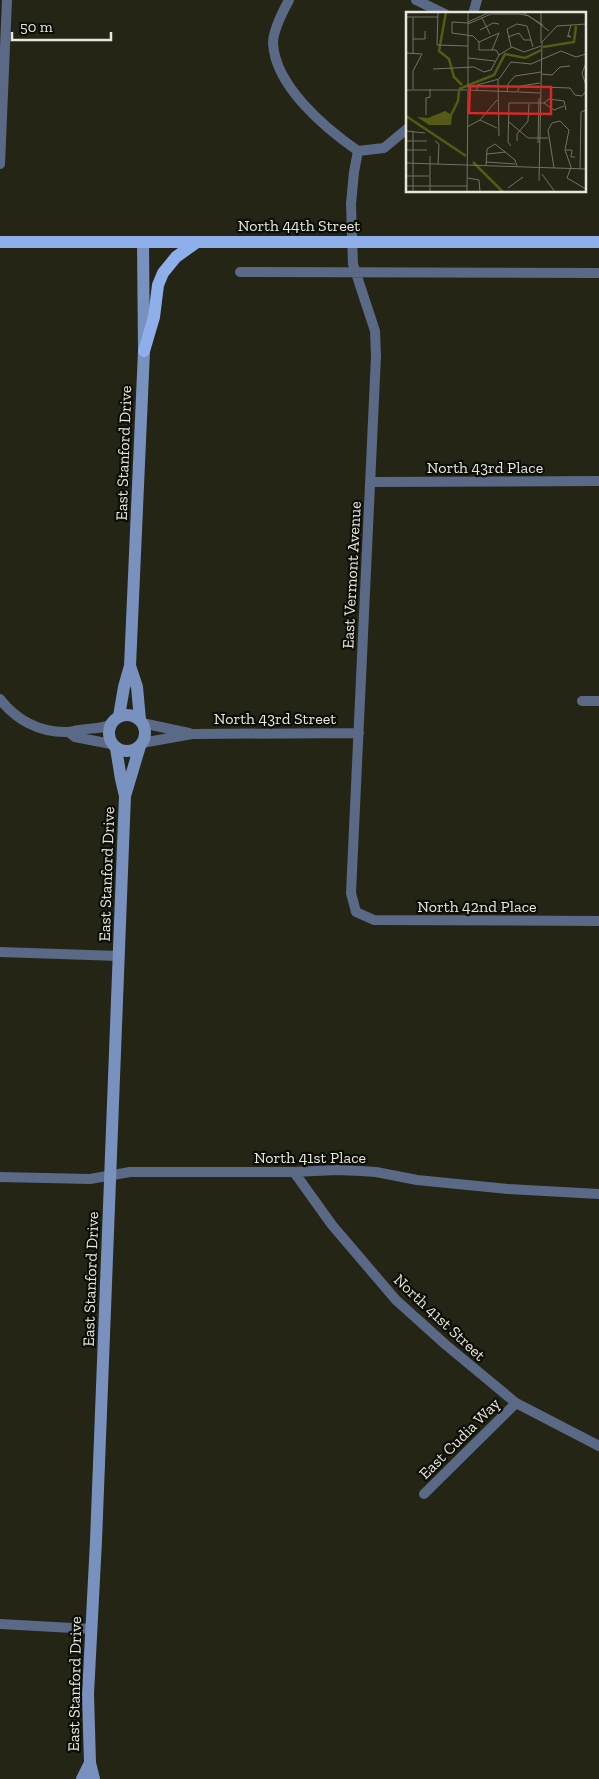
<svg xmlns="http://www.w3.org/2000/svg" width="599" height="1779" font-family="'Zilla Slab',serif">
	<style>
		.lines { fill: none; stroke-linecap: round; stroke-linejoin: round }
		.street { stroke: #5a6986; stroke-width: 10 }
		.secondary { stroke: #7891bf; stroke-width: 12 }
		.primary { stroke: #8fafeb; stroke-width: 12 }
		.labels { text-anchor: middle; stroke-width: 4.5; stroke-linejoin: round; paint-order: stroke }
		.street-label { font-size: 16px; fill: #e7e8dd; stroke: #0d0e07 }
		.inset-river { fill: none; stroke: #565a16; stroke-width: 2.5 }
		.inset-road { fill: none; stroke: #727364; stroke-width: 1 }
		.view { fill: #d62828; fill-opacity: 0.15; stroke: #d62828; stroke-width: 2.5 }
		.inset-edge { fill: none; stroke: #e7e8dd; stroke-width: 2.5 }
	</style>
	<rect width="100%" height="100%" fill="#242514"/>
	<g class="lines">
		<!-- street -->
		<path class="street" d="M 289,0 C 283,11 273,30 273,43 C 275,86 325,128 358,151
			M 416,0 L 445,14
			M 473,14 L 477,0
			M 358,151 L 354,172 L 351,204 L 353,264 L 375,331 L 376,356 L 351,893 L 356,912 L 374,920 L 599,921
			M 358,151 L 384,148 L 408,128
			M 0,164 L 7,0
			M 240,272 L 599,273
			M 371,482 L 599,481
			M 0,699 C 16,720 40,733 68,732 C 72,732 75,730 79,730 C 90,728 100,729 110,725
			M 582,701 L 599,701
			M 142,723 L 189,733
			M 70,733 L 75,737 L 111,744
			M 142,743 L 192,734 L 359,733
			M 0,952 L 119,956
			M 294,1172 L 332,1225 L 396,1300 L 446,1345 L 516,1403 L 599,1446
			M 0,1177 L 90,1179 L 130,1172 L 294,1172 L 337,1170 L 361,1171 L 376,1172 L 417,1180 L 508,1189 L 599,1194
			M 424,1494 L 516,1403
			M 0,1624 L 91,1629"/>
		<!-- secondary -->
		<path class="secondary" d="M 130,666 L 137,687 L 140,720
			M109 733a18 18 0 1 1 36 0a18 18 0 1 1-36 0Z
			M 119,716 L 124,687 L 130,666 L 144,351 L 143,242
			M 116,748 L 121,779 L 125,796
			M 82,1779 L 90,1763
			M 94,1779 L 90,1763 L 88,1694 L 96,1541 L 123,846 L 125,796 L 140,746"/>
		<!-- primary -->
		<path class="primary" d="M 0,242 L 599,242
			M 144,351 L 154,317 L 158,285 L 163,273 L 176,257 L 197,242"/>
	</g>
	<g class="labels">
		<!-- street labels -->
		<g class="street-label">
			<text x="299" y="231">North 44th Street</text>
			<text transform="translate(123 453) rotate(-88)" y="6">East Stanford Drive</text>
			<text x="485" y="473">North 43rd Place</text>
			<text transform="translate(351 575) rotate(-87)" y="6">East Vermont Avenue</text>
			<text x="275" y="724">North 43rd Street</text>
			<text transform="translate(106 874) rotate(-88)" y="6">East Stanford Drive</text>
			<text x="477" y="912">North 42nd Place</text>
			<text x="310" y="1163">North 41st Place</text>
			<text transform="translate(90 1279) rotate(-88)" y="6">East Stanford Drive</text>
			<text transform="translate(440 1317) rotate(43)" y="6">North 41st Street</text>
			<text transform="translate(459 1438) rotate(-45)" y="6">East Cudia Way</text>
			<text transform="translate(74 1684) rotate(-89)" y="6">East Stanford Drive</text>
		</g>
	</g>
	<!-- overview -->
	<g transform="translate(406 12)">
		<rect width="180" height="180" fill="#242514"/>
		<path d="M 39,99 L 46,103 L 45,113 L 23,113 L 11,105 L 22,106 Z" fill="#565a16"/>
		<path class="inset-river" d="M 40,0 L 33,39 L 43,47 L 48,65 L 56,73M 137,35 L 168,30 L 170,14M 53,77 L 88,63 L 99,42 L 119,46 L 135,38M 45,103 L 52,89 L 53,79M 0,104 L 60,144M 67,150 L 97,180"/>
		<path class="inset-road" d="M 32,0 L 31,33 L 62,34M 116,0 L 137,13M 0,5 L 32,5M 76,6 L 84,22M 62,10 L 84,0M 62,11 L 46,10 L 46,21 L 67,24 L 73,30M 62,12 L 85,2 L 114,2 L 123,4 L 143,19M 74,18 L 87,11 L 93,12M 161,24 L 165,25 L 162,23 L 165,13M 102,25 L 113,21 L 118,28 L 125,28M 7,27 L 19,27 L 19,19M 73,30 L 93,21 L 86,38M 73,30 L 73,38 L 90,38 L 93,43M 135,31 L 135,0M 105,35 L 101,17 L 111,12 L 121,14 L 127,35M 0,41 L 16,42 L 7,59 L 7,77M 7,41 L 7,5M 62,46 L 89,49M 180,51 L 176,61 L 180,74M 27,57 L 68,55 L 78,60 L 85,58 L 93,43 L 106,35 L 118,40 L 135,34M 135,62 L 146,63 L 154,55 L 164,54M 92,68 L 93,124M 136,75 L 164,76 L 169,83 L 176,84 L 180,79M 62,77 L 62,0M 0,78 L 61,78M 62,78 L 111,80M 71,78 L 71,73 L 93,67 L 105,50 L 125,52 L 155,39 L 170,45 L 180,42M 101,80 L 102,72 L 109,64 L 135,60M 111,80 L 114,74 L 134,71M 112,80 L 134,81M 138,91 L 143,87 L 158,89 L 160,98M 138,91 L 148,98 L 158,94M 20,103 L 20,86 L 24,85 L 24,77M 74,108 L 91,88M 103,110 L 122,126 L 142,126M 61,115 L 74,108 L 91,116M 0,119 L 19,121M 7,119 L 7,180M 0,129 L 21,129M 29,129 L 33,132 L 32,152M 111,129 L 111,122 L 122,109 L 123,92M 132,131 L 133,86M 105,134 L 102,130 L 103,91 L 138,91M 0,138 L 21,138M 160,138 L 166,138 L 165,145 L 169,145M 81,142 L 100,140M 24,144 L 24,180M 80,150 L 109,152M 0,151 L 180,157M 80,153 L 81,137 L 89,132 L 109,148 L 111,154M 148,156 L 142,118 L 146,111 L 154,109 L 163,118 L 159,138 L 165,155 L 161,166 L 180,177M 174,157 L 175,100 L 180,98M 136,162 L 149,180M 0,164 L 23,164M 62,166 L 73,168 L 74,180M 133,169 L 136,30 L 151,14 L 180,12M 0,174 L 61,174M 102,176 L 117,165M 61,180 L 62,78"/>
		<path class="view" d="M 64,74 L 145,75 L 145,102 L 63,101 Z"/>
		<rect width="180" height="180" class="inset-edge"/>
	</g>
	<!-- scale -->
	<path d="M12 32v8h99v-8" fill="none" stroke="#e7e8dd" stroke-width="2.5"/>
	<text x="20" y="32" font-size="15" fill="#e7e8dd" stroke="#0d0e07" stroke-width="4" paint-order="stroke">50 m</text>
</svg>
